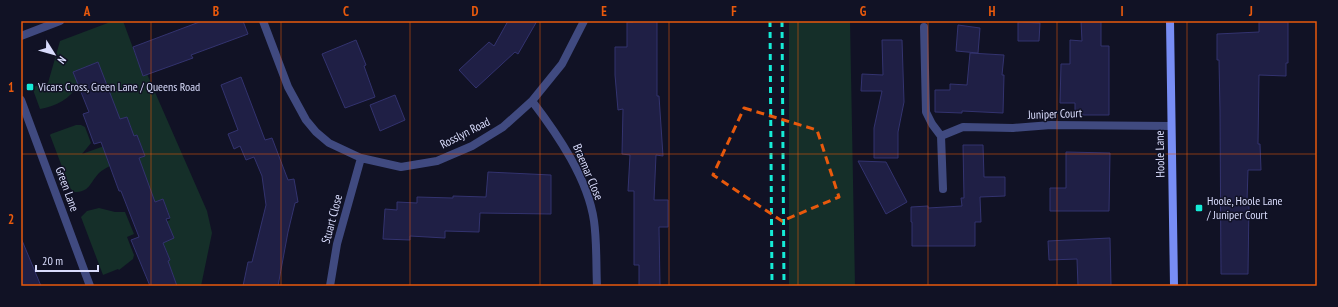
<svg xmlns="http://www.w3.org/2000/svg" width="1338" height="307" font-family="'PT Sans Narrow',sans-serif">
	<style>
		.green { fill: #152f29 }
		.building { fill: #1f1f45; stroke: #33336f }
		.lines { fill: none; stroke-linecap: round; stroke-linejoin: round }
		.street { stroke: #404a80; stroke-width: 8 }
		.secondary { stroke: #788df4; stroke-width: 8 }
		.rail { stroke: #15ebd7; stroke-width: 3; stroke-dasharray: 6 5; stroke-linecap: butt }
		.marked { fill: none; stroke: #e8590c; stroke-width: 3; stroke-dasharray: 8 5; stroke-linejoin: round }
		.grid { fill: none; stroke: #e8590c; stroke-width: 1; stroke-opacity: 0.55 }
		.poi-dot { fill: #15ebd7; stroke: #111225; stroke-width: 1.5 }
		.labels { text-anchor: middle; stroke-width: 3; stroke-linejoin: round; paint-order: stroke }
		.poi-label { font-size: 12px; fill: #d9dcfc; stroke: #111225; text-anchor: start }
		.street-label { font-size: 12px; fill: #d9dcfc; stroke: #111225 }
		.neatline { fill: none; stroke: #e8590c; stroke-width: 1.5 }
		.grid-label { font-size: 13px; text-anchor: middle; font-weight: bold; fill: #e8590c }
	</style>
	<rect width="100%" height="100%" fill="#111225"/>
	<!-- green -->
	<path class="green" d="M 113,21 L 123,21 L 143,75 L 147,74 L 207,211 L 212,233 L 201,286 L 177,286 L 168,261 L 170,260 L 156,225 L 170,220 L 170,217 L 163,199 L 152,203 L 139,158 L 145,156 L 137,135 L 122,140 L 120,135 L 132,130 L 127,117 L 115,121 L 98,62 L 73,72 L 78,84 C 71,99 56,106 40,109 L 32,87 L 48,83 L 60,41 Z
		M 789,21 L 850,21 L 855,286 L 789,286 Z
		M 76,125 L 81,125 L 85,127 L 91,143 L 82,154 L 107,145 L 110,166 C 106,168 102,170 99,173 C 89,184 90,192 74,192 L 70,188 L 50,135 L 51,134 Z
		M 99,208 L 115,212 L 125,212 L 134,234 L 127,237 L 134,255 L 133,259 L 119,270 L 118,269 L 103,275 L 81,217 L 87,211 Z"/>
	<!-- building -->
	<path class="building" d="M 202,21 L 243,21 L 248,34 L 191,55 L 193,58 L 143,76 L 133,47 Z
		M 508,21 L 537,21 L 518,54 L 515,52 L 476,88 L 459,70 L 489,42 L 494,46 Z
		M 633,21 L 657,21 L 657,96 L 659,96 L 663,156 L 656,155 L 654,200 L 668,200 L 668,227 L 659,227 L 660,286 L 639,286 L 639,265 L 634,265 L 634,191 L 628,191 L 630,155 L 622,154 L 623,109 L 618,110 L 615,75 L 615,47 L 627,47 L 627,22 L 633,22 Z
		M 1081,21 L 1101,21 L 1101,46 L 1109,46 L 1109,115 L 1075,115 L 1075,103 L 1060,103 L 1061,64 L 1070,64 L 1070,40 L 1082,41 Z
		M 1018,22 L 1040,23 L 1039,41 L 1018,41 Z
		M 1259,22 L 1288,22 L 1288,63 L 1286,63 L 1286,76 L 1259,75 L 1258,144 L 1260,144 L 1261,170 L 1248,170 L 1247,201 L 1249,201 L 1248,274 L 1221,274 L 1220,111 L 1219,60 L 1217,60 L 1217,34 L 1259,32 Z
		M 958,25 L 980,28 L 978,53 L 956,51 Z
		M 356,40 L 366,65 L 364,66 L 375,97 L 345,108 L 322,54 Z
		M 882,40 L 902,40 L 904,102 L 898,132 L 898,158 L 874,158 L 874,128 L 882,91 L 861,91 L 862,74 L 883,75 Z
		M 970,53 L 1004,55 L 1002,75 L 1004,75 L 1003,113 L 962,111 L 962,113 L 935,112 L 935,90 L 950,90 L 950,84 L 967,85 Z
		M 98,62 L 120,119 L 127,117 L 134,136 L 137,135 L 145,156 L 139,158 L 155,202 L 163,199 L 170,218 L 166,219 L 174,238 L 163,243 L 170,260 L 168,261 L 177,286 L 150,286 L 131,240 L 139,237 L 121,191 L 119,191 L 101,142 L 94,144 L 83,114 L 89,112 L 73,72 Z
		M 241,77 L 265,140 L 272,138 L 288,180 L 294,179 L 298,202 L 295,203 L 288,232 L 278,286 L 243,286 L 248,262 L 252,262 L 266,205 L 262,176 L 254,157 L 246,160 L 240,146 L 234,149 L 228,134 L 238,130 L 221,85 Z
		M 395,95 L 405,120 L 380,131 L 370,105 Z
		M 963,145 L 983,145 L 984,177 L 1005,177 L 1005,196 L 980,197 L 981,222 L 975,222 L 975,246 L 912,246 L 912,222 L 911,222 L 911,207 L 928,206 L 928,208 L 962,206 L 961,198 L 964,198 Z
		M 1066,152 L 1110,153 L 1109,211 L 1050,211 L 1050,188 L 1066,188 Z
		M 858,161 L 886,162 L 907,202 L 886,214 Z
		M 488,172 L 551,175 L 551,214 L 480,213 L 479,232 L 445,231 L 445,238 L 410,236 L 410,240 L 383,239 L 385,209 L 397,210 L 397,202 L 417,203 L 417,197 L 453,198 L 453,196 L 486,197 Z
		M 21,238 L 41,286 L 21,286 Z
		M 1110,238 L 1111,286 L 1078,286 L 1077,259 L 1049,260 L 1048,241 Z"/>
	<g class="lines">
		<!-- street -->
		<path class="street" d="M 263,21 L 288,87 L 306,120 L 316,132 L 329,143 L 361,158 L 401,167 L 437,161 L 472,146 L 503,127 L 532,101 L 562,64 L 584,21
			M 924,27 L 926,112 L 932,124 L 941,136 L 963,127 L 1013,128 L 1051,125 L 1171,126
			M 21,36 L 60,21
			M 21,100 L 90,286
			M 532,101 C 558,135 588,179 594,221 C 597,242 596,265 597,286
			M 941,136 L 943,189
			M 330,286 L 337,244 L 361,158"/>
		<!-- secondary -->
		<path class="secondary" d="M 1170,21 L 1174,286"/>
		<!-- rail -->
		<path class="rail" d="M 770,21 L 772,286
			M 782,21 L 784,286"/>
	</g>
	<!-- marked area -->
	<path class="marked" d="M 744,108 L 817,130 L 839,197 L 782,221 L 713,175 Z"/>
	<!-- grid -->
	<path class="grid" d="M 151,21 L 151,286M 281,21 L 281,286M 410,21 L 410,286M 540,21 L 540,286M 669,21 L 669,286M 798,21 L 798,286M 928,21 L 928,286M 1057,21 L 1057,286M 1187,21 L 1187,286M 21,154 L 1317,154"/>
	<!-- markers -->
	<g class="poi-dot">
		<rect x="26" y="83" width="8" height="8" rx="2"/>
		<rect x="1195" y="204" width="8" height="8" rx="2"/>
	</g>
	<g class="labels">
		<!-- poi labels -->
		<g class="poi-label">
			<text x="38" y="91">Vicars Cross, Green Lane / Queens Road</text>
			<text x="1207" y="205">Hoole, Hoole Lane<tspan x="1207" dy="14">/ Juniper Court</tspan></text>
		</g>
		<!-- street labels -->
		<g class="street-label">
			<text transform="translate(1055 114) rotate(-2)" y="4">Juniper Court</text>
			<text transform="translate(465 133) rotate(-27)" y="4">Rosslyn Road</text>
			<text transform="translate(1160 154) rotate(-91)" y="4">Hoole Lane</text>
			<text transform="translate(588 172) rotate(67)" y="4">Braemar Close</text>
			<text transform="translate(67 189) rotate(70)" y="4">Green Lane</text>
			<text transform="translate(332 219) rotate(-75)" y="4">Stuart Close</text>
		</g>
	</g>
	<!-- border -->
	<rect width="1338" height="307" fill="none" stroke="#111225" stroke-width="44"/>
	<!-- north arrow -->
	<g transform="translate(54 54) rotate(127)" stroke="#111225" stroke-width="3" paint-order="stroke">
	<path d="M0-3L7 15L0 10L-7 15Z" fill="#d9dcfc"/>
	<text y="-6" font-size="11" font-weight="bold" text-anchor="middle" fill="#d9dcfc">N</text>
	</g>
	<!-- scale -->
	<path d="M36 265v6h62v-6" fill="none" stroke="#d9dcfc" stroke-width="2"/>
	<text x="42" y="265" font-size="12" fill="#d9dcfc" stroke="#111225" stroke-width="3" paint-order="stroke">20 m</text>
	<rect x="22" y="22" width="1294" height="263" class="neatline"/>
	<g class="grid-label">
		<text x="87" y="16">A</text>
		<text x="216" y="16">B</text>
		<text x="346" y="16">C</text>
		<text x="475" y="16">D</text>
		<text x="604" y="16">E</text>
		<text x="734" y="16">F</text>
		<text x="863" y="16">G</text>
		<text x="992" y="16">H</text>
		<text x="1122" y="16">I</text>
		<text x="1251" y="16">J</text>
		<text x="11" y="92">1</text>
		<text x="11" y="224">2</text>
	</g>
</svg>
